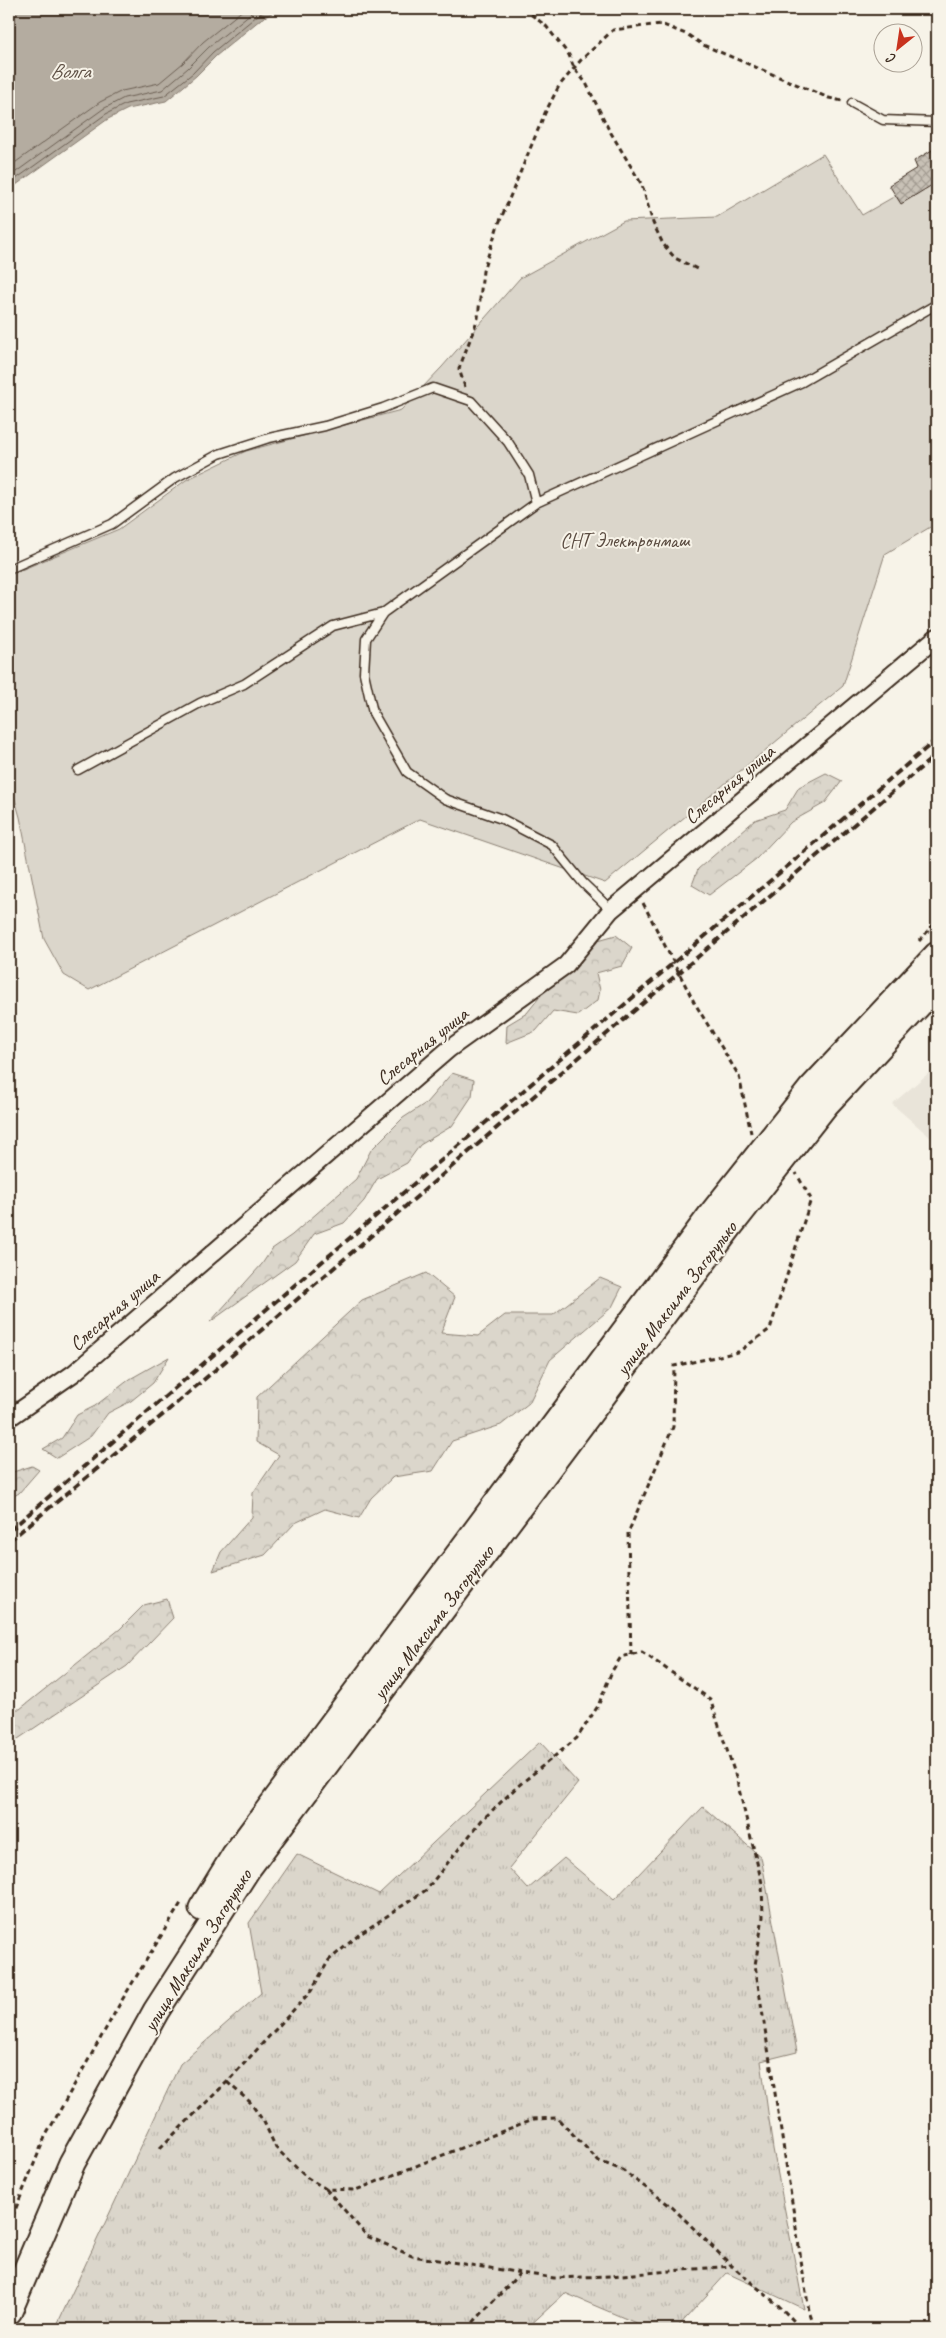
<svg xmlns="http://www.w3.org/2000/svg" width="946" height="2338" font-family="Caveat,sans-serif">
	<style>
		.built { fill: #e9e4d9 }
		.grass { fill: url(#grass-tufts); stroke: #8b8074 }
		.forest { fill: url(#forest-crowns); stroke: #8b8074 }
		.garden { fill: #dbd6cb; stroke: #8b8074 }
		.water { fill: #b4aca0; stroke: #84786c }
		.lines { fill: none; stroke-linecap: round; stroke-linejoin: round }
		.shore { stroke: #6b5e52; stroke-width: 1 }
		.building { fill: url(#building-cross-hatch); stroke: #3b2a1e }
		.lane-casing { stroke: #3b2a1e; stroke-width: 11 }
		.street-casing { stroke: #3b2a1e; stroke-width: 20 }
		.primary-casing { stroke: #3b2a1e; stroke-width: 29 }
		.path { stroke: #3b2a1e; stroke-width: 3; stroke-dasharray: 5 4; stroke-linecap: butt }
		.lane { stroke: #f7f3e8; stroke-width: 8 }
		.street { stroke: #f7f3e8; stroke-width: 16 }
		.primary { stroke: #f7f3e8; stroke-width: 25 }
		.rail { stroke: #3b2a1e; stroke-width: 4; stroke-dasharray: 8 4; stroke-linecap: butt }
		.labels { text-anchor: middle; stroke-width: 4; stroke-linejoin: round; paint-order: stroke }
		.park-label { font-size: 20px; fill: #5b4c41; stroke: #f7f3e8 }
		.street-label { font-size: 20px; fill: #3b2a1e; stroke: #f7f3e8 }
		.water-label { font-size: 21px; font-style: italic; fill: #5f5145; stroke: #f7f3e8 }
	</style>
	<defs>
		<pattern id="grass-tufts" width="24" height="20" patternUnits="userSpaceOnUse" patternTransform="scale(1.25)"><rect width="24" height="20" fill="#dbd6cb"/><path d="M3 7l-1-3M5 7V3M7 7l1-3M15 17l-1-3M17 17v-4M19 17l1-3" fill="none" stroke="#bdb8ae"/></pattern>
		<pattern id="forest-crowns" width="20" height="18" patternUnits="userSpaceOnUse" patternTransform="scale(1.25)"><rect width="20" height="18" fill="#dbd6cb"/><path d="M2 6a3 3 0 1 1 6 0M12 15a3 3 0 1 1 6 0" fill="none" stroke="#bdb8ae"/></pattern>
		<pattern id="building-cross-hatch" width="8" height="8" patternUnits="userSpaceOnUse" patternTransform="scale(1.25)"><rect width="8" height="8" fill="#c8c1b6"/><path d="M0 0l8 8M0 8l8-8" fill="none" stroke="#a49d93"/></pattern>
	</defs>
	<rect width="100%" height="100%" fill="#f7f3e8"/>
	<filter id="ink" filterUnits="userSpaceOnUse"><feTurbulence type="fractalNoise" baseFrequency=".02" numOctaves="2"/><feDisplacementMap in="SourceGraphic" scale="10" xChannelSelector="R" yChannelSelector="G"/><feConvolveMatrix kernelMatrix="1 2 1 2 8 2 1 2 1" color-interpolation-filters="sRGB"/></filter>
	<g filter="url(#ink)">
		<!-- built -->
		<path class="built" d="M 937,1066 L 937,1143 L 892,1104 Z"/>
		<!-- grass -->
		<path class="grass" d="M 540,1742 L 578,1783 L 509,1868 L 528,1889 L 564,1858 L 614,1900 L 703,1807 L 761,1857 L 797,2052 L 761,2061 L 773,2149 L 804,2309 L 727,2273 L 676,2329 L 650,2329 L 565,2293 L 526,2329 L 55,2329 L 180,2064 L 261,1993 L 249,1923 L 297,1854 L 379,1894 Z"/>
		<!-- forest -->
		<path class="forest" d="M 826,773 L 842,781 L 825,803 L 791,822 L 756,859 L 709,895 L 692,885 L 698,869 L 755,820 L 785,810 L 799,787 Z
			M 616,935 L 632,948 L 622,966 L 596,973 L 600,990 L 598,1000 L 578,1015 L 553,1011 L 536,1031 L 506,1043 L 507,1025 L 527,1013 L 542,994 L 577,966 L 598,940 Z
			M 452,1073 L 474,1080 L 472,1096 L 452,1126 L 420,1145 L 407,1163 L 377,1179 L 364,1201 L 344,1223 L 314,1234 L 295,1261 L 210,1322 L 262,1264 L 272,1249 L 292,1235 L 356,1179 L 371,1150 L 403,1118 L 426,1103 Z
			M 426,1273 L 455,1297 L 441,1333 L 478,1336 L 505,1315 L 553,1315 L 600,1278 L 622,1287 L 612,1307 L 550,1360 L 529,1403 L 501,1425 L 452,1441 L 433,1471 L 393,1477 L 371,1498 L 359,1518 L 325,1509 L 295,1523 L 265,1555 L 213,1571 L 221,1552 L 252,1517 L 253,1493 L 279,1455 L 256,1442 L 257,1397 L 362,1300 Z
			M 169,1357 L 153,1383 L 131,1401 L 108,1413 L 91,1436 L 57,1458 L 43,1449 L 62,1438 L 77,1415 L 95,1406 L 130,1379 Z
			M 32,1466 L 39,1470 L 19,1493 L 9,1499 L 9,1477 L 13,1472 Z
			M 167,1599 L 173,1618 L 127,1666 L 9,1745 L 9,1709 L 20,1709 L 120,1629 L 144,1605 Z"/>
		<!-- garden -->
		<path class="garden" d="M 823,154 L 862,215 L 937,172 L 937,523 L 885,554 L 843,686 L 605,883 L 420,819 L 89,990 L 64,975 L 44,939 L 20,817 L 9,779 L 9,575 L 119,529 L 186,480 L 246,451 L 401,410 L 442,367 L 520,278 L 624,221 L 717,217 Z"/>
		<!-- water -->
		<path class="water" d="M 9,9 L 279,9 L 261,19 L 216,56 L 196,76 L 166,101 L 128,109 L 108,119 L 9,190 Z"/>
		<g class="lines">
			<!-- shore -->
			<path class="shore" d="M 9,167 L 100,102 L 122,91 L 159,83 L 183,63 L 203,42 L 244,9
				M 9,177 L 103,109 L 124,98 L 162,90 L 188,68 L 209,47 L 256,9
				M 9,184 L 106,114 L 126,104 L 164,96 L 193,73 L 213,52 L 258,15 L 269,9"/>
		</g>
		<!-- building -->
		<path class="building" d="M 937,147 L 937,182 L 901,204 L 889,185 L 917,168 L 914,161 Z"/>
		<g class="lines">
			<defs>
				<path id="lane" d="M 852,103 L 883,120 L 937,122
					M 9,569 L 112,524 L 175,478 L 219,454 L 269,438 L 325,426 L 383,408 L 433,388 L 471,401 L 508,442 L 529,475 L 536,503
					M 78,770 L 200,703 L 244,684 L 333,626 L 383,613
					M 611,910 L 583,883 L 552,845 L 502,819 L 445,799 L 407,772 L 373,713 L 364,673 L 366,639 L 383,613 L 536,503 L 802,382 L 937,304"/>
				<path id="street" d="M 9,1418 L 74,1373 L 449,1049 L 566,965 L 611,910 L 937,637"/>
				<path id="primary" d="M 202,1908 L 234,1856 L 711,1215 L 811,1089 L 937,955
					M 9,2311 L 72,2163 L 156,2011 L 248,1868 L 730,1226 L 826,1104 L 937,985"/>
			</defs>
			<!-- lane casing -->
			<use href="#lane" class="lane-casing"/>
			<!-- street casing -->
			<use href="#street" class="street-casing"/>
			<!-- primary casing -->
			<use href="#primary" class="primary-casing"/>
			<!-- path -->
			<path class="path" d="M 524,9 L 546,26 L 569,55 L 574,68 L 586,83 L 608,128 L 642,185 L 653,223 L 663,244 L 675,258 L 697,269
				M 465,387 L 459,369 L 478,318 L 483,271 L 497,228 L 545,113 L 559,86 L 581,60 L 613,30 L 661,24 L 688,35 L 703,45 L 829,98 L 842,101
				M 643,903 L 694,1002 L 739,1076 L 751,1133
				M 919,941 L 937,921
				M 631,1655 L 628,1533 L 673,1427 L 674,1366 L 738,1352 L 770,1329 L 811,1199 L 796,1173
				M 227,2082 L 250,2102 L 264,2122 L 276,2148 L 306,2177 L 326,2189 L 356,2190 L 533,2119 L 557,2118 L 599,2161 L 622,2170 L 672,2207 L 732,2266 L 779,2306 L 802,2329
				M 160,2148 L 227,2082 L 311,1991 L 329,1960 L 360,1934 L 426,1890 L 482,1820 L 518,1786 L 577,1738 L 598,1706 L 612,1671 L 621,1657 L 642,1652 L 710,1699 L 736,1777 L 762,1883 L 763,1917 L 755,1965 L 809,2311 L 815,2329
				M 326,2189 L 367,2236 L 412,2256 L 554,2278 L 611,2276 L 731,2266
				M 9,2225 L 45,2137 L 122,2000 L 181,1903
				M 467,2329 L 521,2272"/>
			<!-- lane -->
			<use href="#lane" class="lane"/>
			<!-- street -->
			<use href="#street" class="street"/>
			<!-- primary -->
			<use href="#primary" class="primary"/>
			<!-- rail -->
			<path class="rail" d="M 9,1531 L 304,1277 L 937,739
				M 9,1541 L 165,1413 L 556,1077 L 937,754"/>
		</g>
	</g>
	<g class="labels">
		<!-- park labels -->
		<g class="park-label">
			<text x="625" y="547">СНТ Электронмаш</text>
		</g>
		<!-- street labels -->
		<g class="street-label">
			<text transform="translate(729 784) rotate(-40)" y="7">Слесарная улица</text>
			<text transform="translate(422 1046) rotate(-39)" y="7">Слесарная улица</text>
			<text transform="translate(676 1298) rotate(-53)" y="7">улица Максима Загорулько</text>
			<text transform="translate(114 1310) rotate(-41)" y="7">Слесарная улица</text>
			<text transform="translate(433 1622) rotate(-53)" y="7">улица Максима Загорулько</text>
			<text transform="translate(197 1950) rotate(-58)" y="7">улица Максима Загорулько</text>
		</g>
		<!-- water labels -->
		<g class="water-label">
			<text x="70" y="78">Волга</text>
		</g>
	</g>
	<!-- margin -->
	<rect width="946" height="2338" fill="none" stroke="#f7f3e8" stroke-width="30"/>
	<rect x="15" y="15" width="916" height="2308" fill="none" stroke="#3b2a1e" stroke-width="2" filter="url(#ink)"/>
	<!-- north arrow -->
	<g transform="translate(898 48) rotate(210)"><circle r="24" fill="#f7f3e8" stroke="#aca397"/>
	<path d="M0-4L9 19L0 12L-9 19Z" fill="#c8321e"/>
	<text y="-8" font-size="14" font-weight="bold" text-anchor="middle" fill="#3b2a1e">С</text>
	</g>
</svg>
